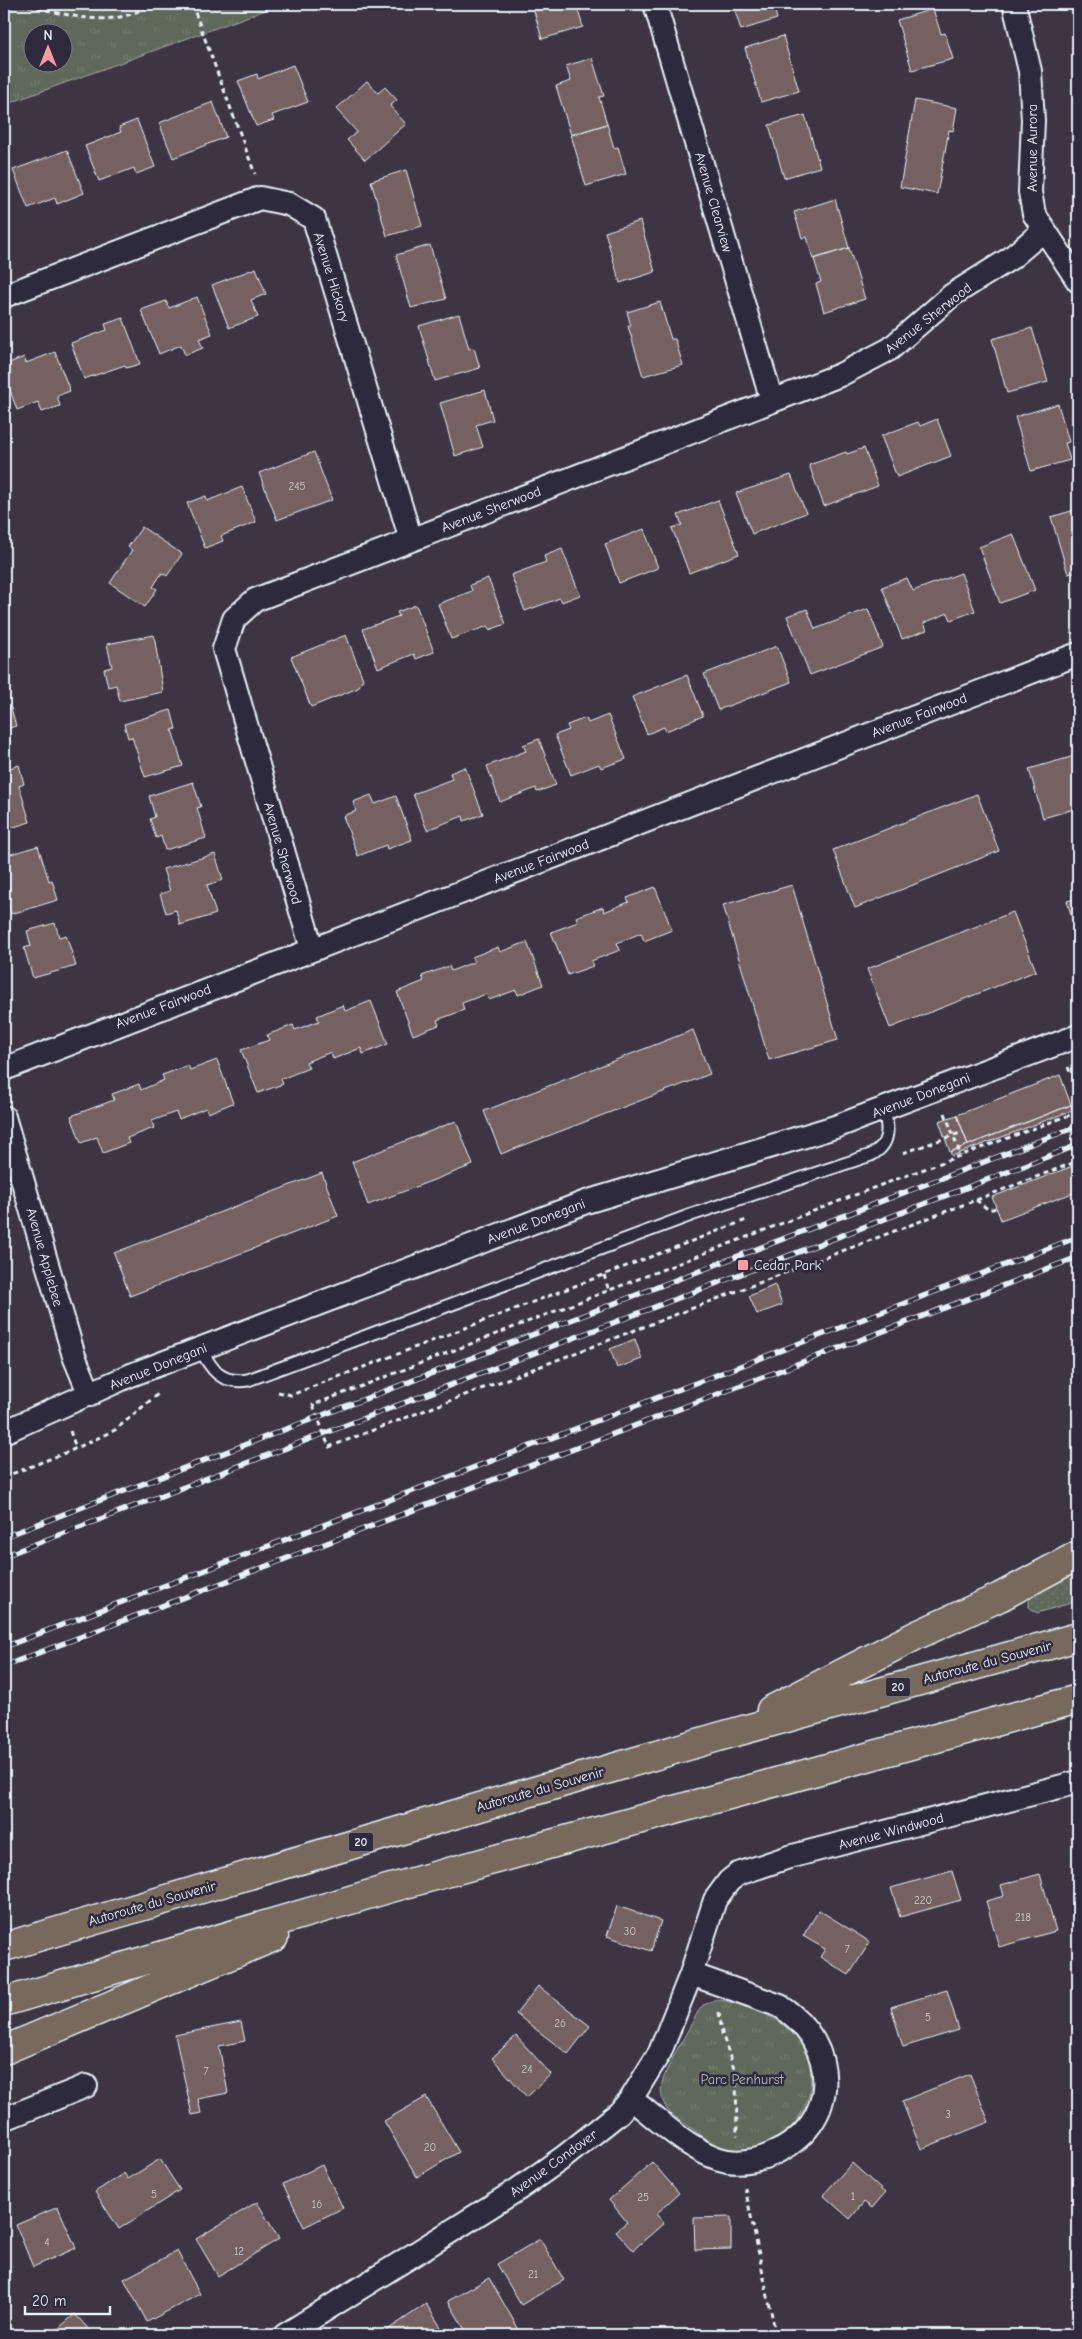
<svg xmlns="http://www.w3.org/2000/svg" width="1082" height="2339" font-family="'Comic Neue',sans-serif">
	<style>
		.grass { fill: url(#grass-dots); stroke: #a3aca9 }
		.park { fill: url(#park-tufts); stroke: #a3aca9; fill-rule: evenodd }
		.building { fill: #756261; stroke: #e8f1f8 }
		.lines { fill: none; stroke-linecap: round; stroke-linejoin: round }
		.service-casing { stroke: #e8f1f8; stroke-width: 15 }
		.minor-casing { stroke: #e8f1f8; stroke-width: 26 }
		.motorway-casing { stroke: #e8f1f8; stroke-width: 31 }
		.path { stroke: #e8f1f8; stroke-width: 3; stroke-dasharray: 5 4; stroke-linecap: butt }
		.service { stroke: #2f2a3d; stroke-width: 11 }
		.minor { stroke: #2f2a3d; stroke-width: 22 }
		.motorway { stroke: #77695c; stroke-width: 28 }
		.rail-casing { stroke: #e8f1f8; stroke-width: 5.5 }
		.rail { stroke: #2f2a3d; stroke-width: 4; stroke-dasharray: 11; stroke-linecap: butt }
		.poi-dot { fill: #ff9aa2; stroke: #2f2a3d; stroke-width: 2 }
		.labels { text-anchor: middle; stroke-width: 5; stroke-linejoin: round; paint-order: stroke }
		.number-label { font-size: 11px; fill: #cbcdd2 }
		.shield { fill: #2f2a3d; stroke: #b0b5c0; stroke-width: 1 }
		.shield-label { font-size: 12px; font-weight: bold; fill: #e8f1f8 }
		.street-label { font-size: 14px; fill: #e8f1f8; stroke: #2f2a3d }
		.poi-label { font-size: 14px; fill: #e8f1f8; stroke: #2f2a3d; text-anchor: start }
		.park-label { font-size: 14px; fill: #b1bab9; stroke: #2f2a3d }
	</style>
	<defs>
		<pattern id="grass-dots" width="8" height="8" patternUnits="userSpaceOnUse" patternTransform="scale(1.25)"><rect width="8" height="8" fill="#5e675a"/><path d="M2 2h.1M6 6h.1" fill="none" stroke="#757d72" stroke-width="1.8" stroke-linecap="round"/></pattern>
		<pattern id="park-tufts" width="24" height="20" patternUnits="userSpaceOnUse" patternTransform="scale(1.25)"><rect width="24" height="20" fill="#5e675a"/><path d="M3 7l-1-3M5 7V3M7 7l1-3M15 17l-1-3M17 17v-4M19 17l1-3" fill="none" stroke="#757d72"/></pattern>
	</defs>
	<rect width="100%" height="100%" fill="#3d3544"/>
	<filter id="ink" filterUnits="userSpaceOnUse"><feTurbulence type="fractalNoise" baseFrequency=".02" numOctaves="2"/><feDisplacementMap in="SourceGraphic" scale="10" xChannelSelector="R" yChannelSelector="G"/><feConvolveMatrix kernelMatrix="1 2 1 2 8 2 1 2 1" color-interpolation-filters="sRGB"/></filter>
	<g filter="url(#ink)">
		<!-- grass -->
		<path class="grass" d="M 1078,1563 L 1078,1601 L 1037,1613 L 1029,1607 L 1029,1596 Z"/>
		<!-- park -->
		<path class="park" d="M 4,4 L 282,4 L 4,105 ZM 32,32 L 62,32 L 62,62 L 32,62 Z
			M 717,2000 C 731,2001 744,2006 757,2011 C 861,2049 797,2176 716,2145 C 707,2141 699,2134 691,2128 C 683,2122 673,2117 667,2109 C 662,2102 660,2092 662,2083 C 666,2067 689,2029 698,2012 L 703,2005 Z"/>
		<!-- building -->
		<path class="building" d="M 532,4 L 576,4 L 583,27 L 542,39 Z
			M 733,4 L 773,4 L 777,19 L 741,30 Z
			M 933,9 L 941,34 L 945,33 L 953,59 L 912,70 L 897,20 Z
			M 783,36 L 799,91 L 761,102 L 745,48 Z
			M 592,58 L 604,96 L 599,97 L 607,124 L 571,135 L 556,86 L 571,81 L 566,66 Z
			M 293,65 L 308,102 L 272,115 L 274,120 L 256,126 L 238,81 L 257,74 L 258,79 Z
			M 367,81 L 378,93 L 385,87 L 397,100 L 390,106 L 406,124 L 365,160 L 347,140 L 357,132 L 336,109 Z
			M 915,100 L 957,108 L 953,131 L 949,130 L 937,194 L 900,187 Z
			M 213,102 L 226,137 L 173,158 L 159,123 Z
			M 805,115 L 820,167 L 784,178 L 769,125 Z
			M 137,120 L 155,167 L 136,174 L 134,168 L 99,181 L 85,146 L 121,132 L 119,127 Z
			M 607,124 L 614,148 L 618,147 L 626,174 L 586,186 L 571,135 Z
			M 67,150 L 84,193 L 57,204 L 55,198 L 28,208 L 13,170 Z
			M 406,170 L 422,226 L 387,236 L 371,181 Z
			M 835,199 L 849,248 L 813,259 L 807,237 L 802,238 L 794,212 Z
			M 640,221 L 655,272 L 620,283 L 605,232 Z
			M 430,245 L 446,299 L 411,308 L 396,255 Z
			M 849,248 L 865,299 L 824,312 L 816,284 L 821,282 L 814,259 Z
			M 256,268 L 266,294 L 251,300 L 258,317 L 229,328 L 212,285 Z
			M 197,297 L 212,334 L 199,339 L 203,348 L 185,355 L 181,345 L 159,354 L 141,310 L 166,301 L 169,308 Z
			M 660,302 L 671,339 L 675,339 L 683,365 L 643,376 L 628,326 L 631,326 L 627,312 Z
			M 459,314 L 469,349 L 474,348 L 480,368 L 435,381 L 419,326 Z
			M 123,318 L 140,364 L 126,368 L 125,365 L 84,379 L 71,343 L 107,330 L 105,324 Z
			M 1032,328 L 1048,382 L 1007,393 L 992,339 Z
			M 55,352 L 70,391 L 57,396 L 60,406 L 42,412 L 38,402 L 17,410 L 4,374 L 4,365 L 24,357 L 26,363 Z
			M 485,390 L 493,420 L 476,425 L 483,447 L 455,456 L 440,403 Z
			M 1058,404 L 1069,442 L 1065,443 L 1070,460 L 1031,471 L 1015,417 Z
			M 937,419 L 951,456 L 897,477 L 881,436 L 918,422 L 920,426 Z
			M 864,448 L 878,486 L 824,506 L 809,465 L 846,452 L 847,454 Z
			M 314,452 L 332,500 L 277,520 L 259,473 Z
			M 791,475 L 806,513 L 752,534 L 736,493 Z
			M 242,487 L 256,522 L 221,536 L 223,541 L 205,548 L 187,503 L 206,496 L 207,501 Z
			M 718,500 L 739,554 L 689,573 L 672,528 L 682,525 L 678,515 Z
			M 1078,509 L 1078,571 L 1068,574 L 1051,517 Z
			M 142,527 L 182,554 L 167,576 L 162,573 L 158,579 L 153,587 L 157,589 L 145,607 L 110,583 L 132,550 L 128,547 Z
			M 644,529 L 658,568 L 619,583 L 605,544 Z
			M 1013,534 L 1035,590 L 1000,603 L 979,547 Z
			M 562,549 L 580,595 L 562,602 L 560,598 L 525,611 L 511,575 L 546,562 L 544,556 Z
			M 961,573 L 975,611 L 951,620 L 948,613 L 924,623 L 927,630 L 902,639 L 882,587 L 907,578 L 913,591 Z
			M 488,578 L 506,624 L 489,630 L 488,626 L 451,639 L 438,604 L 472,591 L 470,585 Z
			M 416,605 L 434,652 L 416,659 L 414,654 L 378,668 L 363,629 L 399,616 L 397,612 Z
			M 807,609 L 815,629 L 868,609 L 883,647 L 810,675 L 787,616 Z
			M 154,635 L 163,692 L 120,701 L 116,685 L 108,687 L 104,669 L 112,667 L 107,644 Z
			M 346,635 L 363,679 L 358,688 L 311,707 L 291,657 Z
			M 777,646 L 791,682 L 718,710 L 704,674 Z
			M 687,675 L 703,716 L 666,731 L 664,727 L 647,734 L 632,697 Z
			M 11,708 L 16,726 L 6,729 L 10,743 L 4,745 L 4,710 Z
			M 171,710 L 176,729 L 172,730 L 183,766 L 145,777 L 132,737 L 128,738 L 124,724 Z
			M 608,715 L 626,759 L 601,768 L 599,764 L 571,775 L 555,735 L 569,730 L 567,725 L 586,718 L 588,723 Z
			M 539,739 L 556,785 L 537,792 L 536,788 L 500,802 L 487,766 L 526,751 L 523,745 Z
			M 1078,755 L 1078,808 L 1043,818 L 1029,769 Z
			M 19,765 L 24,784 L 19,786 L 30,822 L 4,830 L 4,770 Z
			M 465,767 L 483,814 L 464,821 L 463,816 L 427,830 L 413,794 L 452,779 L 450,773 Z
			M 193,782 L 201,807 L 197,808 L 206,838 L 165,850 L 161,836 L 156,838 L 150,819 L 155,817 L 149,796 Z
			M 977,794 L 999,851 L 855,908 L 833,850 Z
			M 371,795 L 375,804 L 396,796 L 412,840 L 387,849 L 386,845 L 358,856 L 343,816 L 356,811 L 353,802 Z
			M 38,846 L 49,881 L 52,880 L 58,900 L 11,914 L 5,893 L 8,892 L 4,879 L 4,856 Z
			M 215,854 L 223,880 L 207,885 L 216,914 L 180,925 L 176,910 L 166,913 L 160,894 L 170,891 L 163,869 Z
			M 792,885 L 838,1040 L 769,1060 L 723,905 Z
			M 655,887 L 672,930 L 644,941 L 641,933 L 617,943 L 620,950 L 591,961 L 593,966 L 568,975 L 551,932 L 578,922 L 576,917 L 603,907 L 604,912 L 629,902 L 627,898 Z
			M 1078,898 L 1078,938 L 1067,901 Z
			M 1013,912 L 1036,971 L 890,1028 L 867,969 Z
			M 55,923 L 59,937 L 66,935 L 76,966 L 33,978 L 24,948 L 31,946 L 27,931 Z
			M 527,942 L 543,985 L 518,995 L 516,990 L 489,1000 L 486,994 L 462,1003 L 464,1010 L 437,1020 L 439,1025 L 413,1035 L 397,992 L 424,981 L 422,976 L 441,969 L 449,966 L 451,971 L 474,962 L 472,957 L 498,947 L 500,952 Z
			M 371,1001 L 388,1044 L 363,1054 L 361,1048 L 333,1059 L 331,1052 L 306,1062 L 309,1068 L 281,1079 L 283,1084 L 258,1093 L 241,1050 L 269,1040 L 267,1035 L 293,1025 L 295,1030 L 319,1021 L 317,1016 L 343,1005 L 345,1011 Z
			M 693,1030 L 710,1074 L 501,1154 L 484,1111 Z
			M 217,1060 L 233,1103 L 208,1113 L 206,1108 L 179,1119 L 176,1112 L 152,1121 L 154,1128 L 127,1138 L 129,1143 L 103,1153 L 97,1137 L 81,1143 L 71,1116 L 114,1100 L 112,1094 L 139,1084 L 141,1090 L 164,1080 L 162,1075 L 168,1073 L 188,1065 L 190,1070 Z
			M 1060,1075 L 1071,1105 L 968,1145 L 957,1115 Z
			M 1071,1105 L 1073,1110 L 952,1156 L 950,1152 Z
			M 957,1115 L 968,1145 L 950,1152 L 939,1121 Z
			M 456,1121 L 473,1165 L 368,1205 L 352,1162 Z
			M 1078,1164 L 1078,1191 L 1001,1220 L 992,1197 Z
			M 322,1173 L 338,1216 L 130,1296 L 114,1253 Z
			M 775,1285 L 782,1305 L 757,1314 L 749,1296 Z
			M 635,1339 L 642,1359 L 617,1368 L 610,1349 Z
			M 952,1871 L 961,1900 L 900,1917 L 891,1888 Z
			M 1040,1874 L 1056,1931 L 999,1947 L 986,1901 L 1004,1896 L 1001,1885 Z
			M 617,1906 L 661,1921 L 651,1951 L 607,1936 Z
			M 819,1910 L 870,1942 L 849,1975 L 820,1957 L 825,1949 L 803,1936 Z
			M 538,1986 L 590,2026 L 568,2054 L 516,2014 Z
			M 947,1990 L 959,2030 L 903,2047 L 891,2007 Z
			M 241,2022 L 245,2041 L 219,2046 L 228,2093 L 198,2099 L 201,2113 L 192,2115 L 175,2035 Z
			M 516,2036 L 551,2074 L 527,2097 L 492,2058 Z
			M 970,2074 L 989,2122 L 921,2149 L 902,2101 Z
			M 426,2097 L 459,2152 L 417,2177 L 384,2121 Z
			M 160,2159 L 180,2190 L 119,2229 L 95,2192 L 124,2173 L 128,2179 Z
			M 652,2162 L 679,2193 L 656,2214 L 664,2223 L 633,2250 L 616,2231 L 627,2222 L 609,2200 Z
			M 852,2163 L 885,2193 L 872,2208 L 864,2202 L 850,2219 L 823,2195 Z
			M 322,2165 L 343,2208 L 304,2227 L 283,2184 Z
			M 257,2202 L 279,2239 L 218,2276 L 196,2239 Z
			M 58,2207 L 76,2248 L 33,2267 L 16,2225 Z
			M 731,2217 L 731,2249 L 695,2250 L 694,2218 Z
			M 540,2239 L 564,2280 L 521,2305 L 497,2264 Z
			M 177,2251 L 200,2294 L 147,2322 L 124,2279 Z
			M 489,2278 L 522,2335 L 468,2335 L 448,2301 Z
			M 426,2304 L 446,2335 L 380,2335 Z
			M 75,2314 L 94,2335 L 51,2335 Z
			M 884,2329 L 943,2335 L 884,2335 Z"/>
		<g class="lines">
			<defs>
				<path id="service" d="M 200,1348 C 212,1370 220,1384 248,1380 L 691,1215 L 871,1155 C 890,1145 889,1129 884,1110"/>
				<path id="minor" d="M 655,4 L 772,401
					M 1014,4 L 1030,71 L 1033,120 L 1030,192 L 1034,214 L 1078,281
					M 4,296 L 260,198 L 289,204 L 314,219 L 411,540
					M 312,949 L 224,649 L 234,619 L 255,600 L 840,375 L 890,349 L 952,295 L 1011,258 L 1043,231
					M 4,1069 L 1078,654
					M 4,1117 L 74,1356 L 90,1395
					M 4,1432 L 131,1375 L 586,1202 L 835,1127 L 1078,1036
					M 631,2099 C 658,2119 694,2155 727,2161 C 742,2163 759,2160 772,2154 C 841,2125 840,2044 780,2006 L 691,1974
					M 4,2119 L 86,2086
					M 285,2335 L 517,2190 L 564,2157 L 619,2113 L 631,2099 L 660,2052 L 691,1974 L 715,1900 L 729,1881 L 738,1874 L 789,1857 L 1078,1782"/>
				<path id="motorway" d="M 771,1710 L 917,1635 L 1000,1597 L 1078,1555
					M 4,1947 L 718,1737 L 1078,1637
					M 4,2002 L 391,1888 L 1078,1699
					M 4,2050 L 274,1937"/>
			</defs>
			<!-- service casing -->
			<use href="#service" class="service-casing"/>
			<!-- minor casing -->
			<use href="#minor" class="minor-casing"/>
			<!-- motorway casing -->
			<use href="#motorway" class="motorway-casing"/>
			<!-- path -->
			<path class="path" d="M 20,4 C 65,13 110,32 151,4
				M 192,4 L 255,174
				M 4,5 L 14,4
				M 1068,1067 L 1070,1072 L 1078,1070
				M 1078,1112 L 881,1185 L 313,1405 L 329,1447 L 1078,1161
				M 945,1113 L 961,1156
				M 903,1153 L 963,1132
				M 976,1200 L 989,1210 L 996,1208
				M 604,1275 L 609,1291
				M 278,1392 L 291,1395 L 749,1219
				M 70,1431 L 76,1448
				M 4,1477 L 70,1451 L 115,1430 L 158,1394
				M 719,2012 L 722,2033 L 736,2075 L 737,2136
				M 745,2188 L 776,2335"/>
			<!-- service -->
			<use href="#service" class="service"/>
			<!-- minor -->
			<use href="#minor" class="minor"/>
			<!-- motorway -->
			<use href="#motorway" class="motorway"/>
			<defs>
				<path id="rail" d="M 4,1537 L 1078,1126
					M 4,1556 L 1078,1145
					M 4,1647 L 1078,1237
					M 4,1666 L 1078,1257"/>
			</defs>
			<!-- rail casing -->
			<use href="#rail" class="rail-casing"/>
			<!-- rail -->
			<use href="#rail" class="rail"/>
		</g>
	</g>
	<!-- markers -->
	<rect class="poi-dot" x="737" y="1259" width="12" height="12" rx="2.5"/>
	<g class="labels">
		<!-- number labels -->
		<g class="number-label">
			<text x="297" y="490">245</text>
			<text x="923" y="1904">220</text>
			<text x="1023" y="1921">218</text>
			<text x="630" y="1935">30</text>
			<text x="847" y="1953">7</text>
			<text x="928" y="2021">5</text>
			<text x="560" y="2027">26</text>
			<text x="527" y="2073">24</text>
			<text x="206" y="2075">7</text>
			<text x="948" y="2118">3</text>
			<text x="430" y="2151">20</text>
			<text x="154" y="2198">5</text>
			<text x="853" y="2200">1</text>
			<text x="643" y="2201">25</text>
			<text x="317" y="2208">16</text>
			<text x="47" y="2246">4</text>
			<text x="239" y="2255">12</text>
			<text x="533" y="2278">21</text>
		</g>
		<!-- shield labels -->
		<g class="shield">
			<rect x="885.5" y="1677.5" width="25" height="19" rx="4"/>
			<rect x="348.5" y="1832.5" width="25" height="19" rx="4"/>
		</g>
		<g class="shield-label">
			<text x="898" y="1691">20</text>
			<text x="361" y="1846">20</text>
		</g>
		<!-- street labels -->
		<g class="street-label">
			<text transform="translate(1032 148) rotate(-90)" y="5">Avenue Aurora</text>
			<text transform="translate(714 202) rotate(74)" y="5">Avenue Clearview</text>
			<text transform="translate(332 277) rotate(73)" y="5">Avenue Hickory</text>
			<text transform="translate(928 318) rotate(-38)" y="5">Avenue Sherwood</text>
			<text transform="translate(491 509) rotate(-21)" y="5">Avenue Sherwood</text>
			<text transform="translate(919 715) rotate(-21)" y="5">Avenue Fairwood</text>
			<text transform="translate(283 853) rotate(74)" y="5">Avenue Sherwood</text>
			<text transform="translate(541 861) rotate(-21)" y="5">Avenue Fairwood</text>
			<text transform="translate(163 1006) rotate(-21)" y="5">Avenue Fairwood</text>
			<text transform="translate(921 1095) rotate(-21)" y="5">Avenue Donegani</text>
			<text transform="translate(536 1221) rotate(-21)" y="5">Avenue Donegani</text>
			<text transform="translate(45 1257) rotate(74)" y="5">Avenue Applebee</text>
			<text transform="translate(158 1366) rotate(-22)" y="5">Avenue Donegani</text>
			<text transform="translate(987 1662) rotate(-15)" y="5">Autoroute du Souvenir</text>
			<text transform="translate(540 1789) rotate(-16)" y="5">Autoroute du Souvenir</text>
			<text transform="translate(891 1831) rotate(-15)" y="5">Avenue Windwood</text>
			<text transform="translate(152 1903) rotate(-16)" y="5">Autoroute du Souvenir</text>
			<text transform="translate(553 2163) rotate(-36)" y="5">Avenue Condover</text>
		</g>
		<!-- poi labels -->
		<g class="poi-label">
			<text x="754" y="1270">Cedar Park</text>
		</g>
		<!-- park labels -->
		<g class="park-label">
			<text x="742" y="2084">Parc Penhurst</text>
		</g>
	</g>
	<!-- margin -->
	<rect width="1082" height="2339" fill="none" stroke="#2f2a3d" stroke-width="20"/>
	<rect x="10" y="10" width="1062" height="2319" fill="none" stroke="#e8f1f8" stroke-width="2" filter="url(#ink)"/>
	<!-- north arrow -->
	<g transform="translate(48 48)"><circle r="24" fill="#2f2a3d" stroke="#797a88"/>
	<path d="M0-4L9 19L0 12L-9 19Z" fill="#ff9aa2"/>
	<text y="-8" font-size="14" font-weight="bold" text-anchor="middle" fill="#e8f1f8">N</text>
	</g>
	<!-- scale -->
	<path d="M25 2306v8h85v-8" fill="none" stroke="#e8f1f8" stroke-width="2.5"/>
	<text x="32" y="2306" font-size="15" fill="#e8f1f8" stroke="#2f2a3d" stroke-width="4" paint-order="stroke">20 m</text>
</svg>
